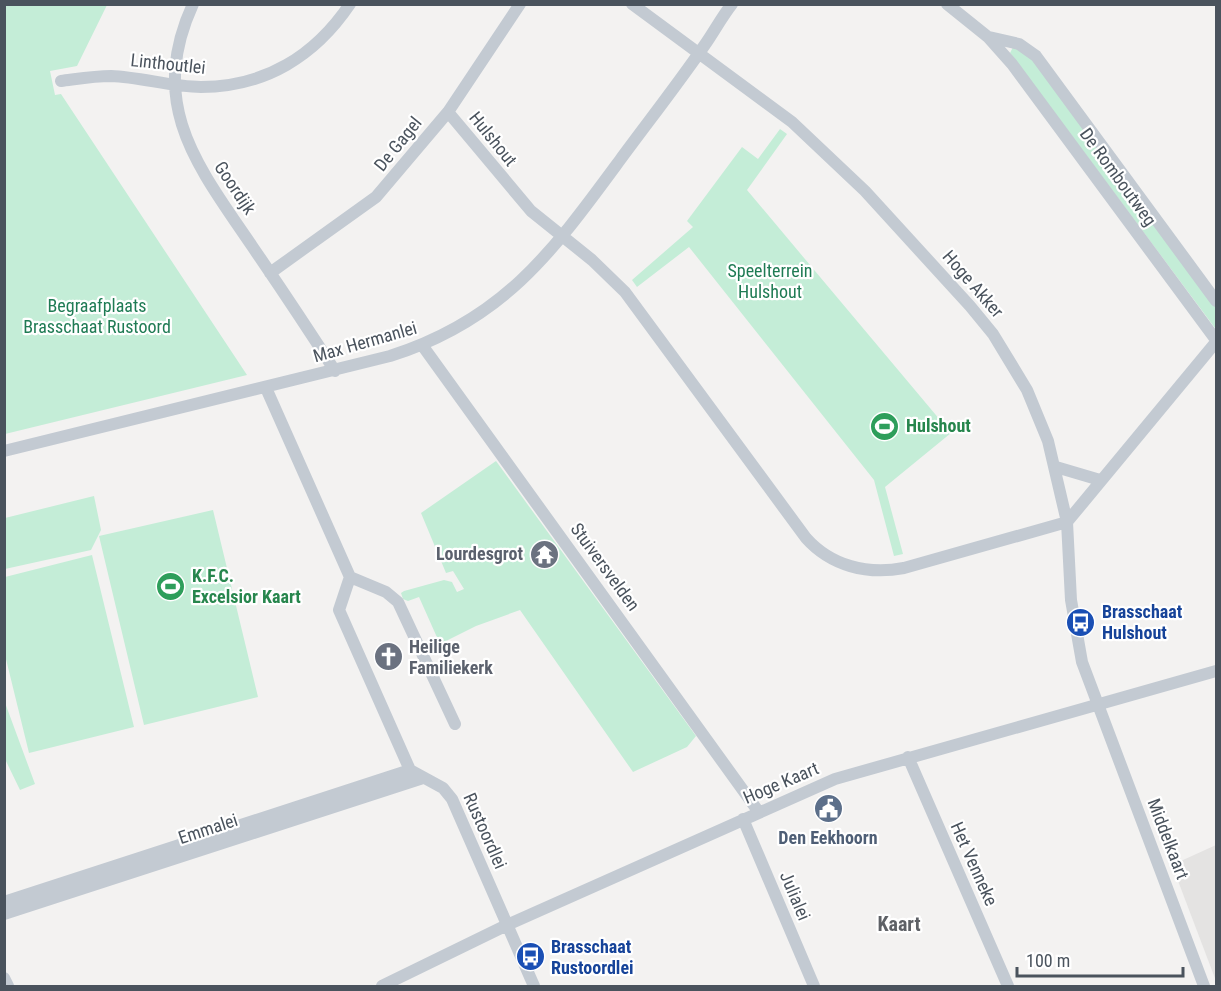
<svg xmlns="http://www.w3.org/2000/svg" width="1221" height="991" font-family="'Roboto Condensed',sans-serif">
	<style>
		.education { fill: #e4e3e2 }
		.green { fill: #c4edd7 }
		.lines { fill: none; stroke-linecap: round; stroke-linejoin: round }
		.minor { stroke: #c3cad2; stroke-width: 12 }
		.labels { text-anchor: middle; stroke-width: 4.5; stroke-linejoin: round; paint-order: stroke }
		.street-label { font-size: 18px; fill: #4a535d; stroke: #fff }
		.park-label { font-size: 18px; fill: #1f7b54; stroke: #fff }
		.leisure-label { font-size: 18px; font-weight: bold; fill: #27864d; stroke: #fff; text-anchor: start }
		.worship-label { font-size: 18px; font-weight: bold; fill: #5b616d; stroke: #fff; text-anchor: end }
		.transit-label { font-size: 18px; font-weight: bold; fill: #164399; stroke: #fff; text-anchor: start }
		.service-label { font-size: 18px; font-weight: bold; fill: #4e5e75; stroke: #fff }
		.neighbourhood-label { font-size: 20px; font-weight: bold; fill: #5e6166; stroke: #fff }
	</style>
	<rect width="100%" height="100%" fill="#f3f2f1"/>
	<!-- education -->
	<path class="education" d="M 1216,845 L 1216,981 L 1172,865 Z"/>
	<!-- green -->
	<path class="green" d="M 4,5 L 107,5 L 77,66 L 50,71 L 55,95 L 61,94 L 247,375 L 5,434 Z
		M 1013,47 L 1027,52 L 1216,306 L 1216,327 L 1215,328 L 1010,53 Z
		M 780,129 L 787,134 L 747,190 L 951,433 L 885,487 L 903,554 L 894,556 L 874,480 L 689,247 L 637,287 L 632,280 L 693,227 L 687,221 L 742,147 L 758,159 Z
		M 496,461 L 696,736 L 687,747 L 633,772 L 520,610 L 476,626 L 440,644 L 419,597 L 408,601 L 403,599 L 401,593 L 404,591 L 444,580 L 452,582 L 457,592 L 464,589 L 453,571 L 446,573 L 421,513 Z
		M 94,496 L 101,530 L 91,550 L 5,569 L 5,518 Z
		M 213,510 L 258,697 L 144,725 L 99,536 Z
		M 92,555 L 134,727 L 29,753 L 5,655 L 5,577 Z
		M 4,700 L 35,784 L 20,790 L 5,759 Z"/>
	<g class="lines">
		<!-- minor -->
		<path class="minor" d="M 193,4 C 147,105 197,165 252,246 C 280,287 308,329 335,371
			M 632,4 L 792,122 L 865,191 L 970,306 L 993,334 L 1027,390 L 1048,441 L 1067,522 L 1071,600 L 1082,662 L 1204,986
			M 947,4 L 988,37 L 1012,64 L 1216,340
			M 989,37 L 1019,44 L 1036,56 L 1216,301
			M 61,81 C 77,79 94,76 111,76 C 141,77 171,87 201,87 C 265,87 315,56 350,4
			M 448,112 L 531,211 L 592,260 L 625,292 L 806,538 C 831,566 867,575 904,568 L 1067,522 L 1216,342
			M 270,273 L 376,197 L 448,112 L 520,4
			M 422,345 L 758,811
			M 266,388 L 350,577 L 339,610 L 410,770 L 443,788 L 452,799 L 534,986
			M 4,451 L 390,356 C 504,320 553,251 620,160 C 648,122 677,85 704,46 C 714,32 721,18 732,4
			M 1056,467 L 1100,480
			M 350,577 L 386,592 L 398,602 L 455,724
			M 908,757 L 1008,986
			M 743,819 L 814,986
			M 4,902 L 410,770
			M 4,914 L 423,778
			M 4,978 L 8,986
			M 382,986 L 507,925 L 835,779 L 1216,671"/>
	</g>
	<!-- icons -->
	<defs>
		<symbol id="stadium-disc" viewBox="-11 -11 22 22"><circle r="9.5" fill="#2e9e5b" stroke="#fff"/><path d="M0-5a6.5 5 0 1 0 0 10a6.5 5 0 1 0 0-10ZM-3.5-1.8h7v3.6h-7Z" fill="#fff"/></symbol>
		<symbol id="temple-disc" viewBox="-11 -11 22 22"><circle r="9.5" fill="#6b7280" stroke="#fff"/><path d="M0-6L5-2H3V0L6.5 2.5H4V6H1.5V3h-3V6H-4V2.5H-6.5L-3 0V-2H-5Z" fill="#fff"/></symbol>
		<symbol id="bus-disc" viewBox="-11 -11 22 22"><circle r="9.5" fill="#1a4fb4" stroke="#fff"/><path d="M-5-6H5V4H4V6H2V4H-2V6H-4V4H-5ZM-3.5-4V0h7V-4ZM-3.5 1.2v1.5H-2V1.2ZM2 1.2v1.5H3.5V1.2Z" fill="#fff"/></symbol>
		<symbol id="church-disc" viewBox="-11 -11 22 22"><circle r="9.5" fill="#6b7280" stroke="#fff"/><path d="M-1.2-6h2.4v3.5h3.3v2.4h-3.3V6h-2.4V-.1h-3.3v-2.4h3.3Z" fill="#fff"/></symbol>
		<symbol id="civic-disc" viewBox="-11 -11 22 22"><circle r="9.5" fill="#5c6f8a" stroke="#fff"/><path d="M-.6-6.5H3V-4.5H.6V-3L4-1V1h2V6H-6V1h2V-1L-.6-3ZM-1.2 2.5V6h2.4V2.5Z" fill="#fff"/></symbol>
	</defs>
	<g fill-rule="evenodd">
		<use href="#stadium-disc" x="868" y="410" width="33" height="33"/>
		<use href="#temple-disc" x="528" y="538" width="33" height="33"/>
		<use href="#stadium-disc" x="154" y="570" width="33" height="33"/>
		<use href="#bus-disc" x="1064" y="606" width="33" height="33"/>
		<use href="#church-disc" x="372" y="640" width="33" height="33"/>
		<use href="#civic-disc" x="812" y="792" width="33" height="33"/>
		<use href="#bus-disc" x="514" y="940" width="33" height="33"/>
	</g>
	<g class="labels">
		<!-- street labels -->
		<g class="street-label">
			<text transform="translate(168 64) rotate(6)" y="6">Linthoutlei</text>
			<text transform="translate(493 139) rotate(51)" y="6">Hulshout</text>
			<text transform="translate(398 144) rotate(-51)" y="6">De Gagel</text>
			<text transform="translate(1118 177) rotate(54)" y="6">De Romboutweg</text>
			<text transform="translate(235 188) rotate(56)" y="6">Goordijk</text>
			<text transform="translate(973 284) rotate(49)" y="6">Hoge Akker</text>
			<text transform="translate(365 342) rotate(-16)" y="6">Max Hermanlei</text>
			<text transform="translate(605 567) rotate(54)" y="6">Stuiversvelden</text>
			<text transform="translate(781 783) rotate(-23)" y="6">Hoge Kaart</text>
			<text transform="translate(208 829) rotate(-18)" y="6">Emmalei</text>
			<text transform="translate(485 831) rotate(66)" y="6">Rustoordlei</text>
			<text transform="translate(1168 839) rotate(69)" y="6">Middelkaart</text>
			<text transform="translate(974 864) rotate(66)" y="6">Het Venneke</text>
			<text transform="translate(795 896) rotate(67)" y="6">Julialei</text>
		</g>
		<!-- park labels -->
		<g class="park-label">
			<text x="770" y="277">Speelterrein<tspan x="770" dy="21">Hulshout</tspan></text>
			<text x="97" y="312">Begraafplaats<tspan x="97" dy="21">Brasschaat Rustoord</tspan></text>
		</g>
		<!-- leisure labels -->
		<g class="leisure-label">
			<text x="906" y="432">Hulshout</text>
			<text x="192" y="582">K.F.C.<tspan x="192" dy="21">Excelsior Kaart</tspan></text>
		</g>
		<!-- worship labels -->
		<g class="worship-label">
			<text x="523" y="560">Lourdesgrot</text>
			<text x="409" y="653" text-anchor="start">Heilige<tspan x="409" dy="21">Familiekerk</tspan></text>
		</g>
		<!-- transit labels -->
		<g class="transit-label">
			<text x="1102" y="618">Brasschaat<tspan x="1102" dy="21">Hulshout</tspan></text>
			<text x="551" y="953">Brasschaat<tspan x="551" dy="21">Rustoordlei</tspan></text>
		</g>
		<!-- service labels -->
		<g class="service-label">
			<text x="828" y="844">Den Eekhoorn</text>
		</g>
		<!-- neighbourhood labels -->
		<g class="neighbourhood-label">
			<text x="899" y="931">Kaart</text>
		</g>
	</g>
	<!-- border -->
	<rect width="1221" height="991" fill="none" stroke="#4a535d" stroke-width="12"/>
	<!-- scale -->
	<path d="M1017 967v9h166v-9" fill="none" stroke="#4a535d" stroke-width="3"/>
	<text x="1026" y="967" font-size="18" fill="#4a535d" stroke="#ffffff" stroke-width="4.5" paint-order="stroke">100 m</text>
</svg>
